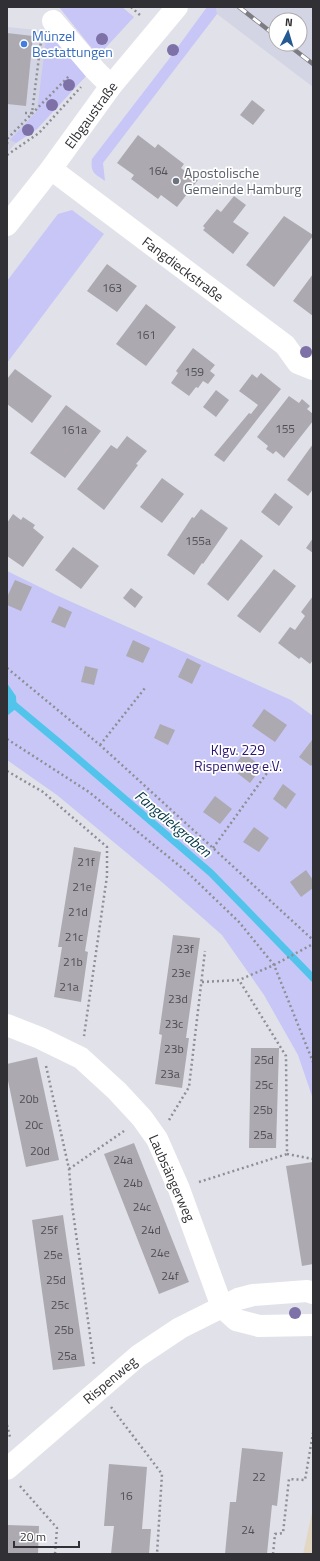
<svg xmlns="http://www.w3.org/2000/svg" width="320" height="1561" font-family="'Titillium Web',sans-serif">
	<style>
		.built { fill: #d4d5e4; fill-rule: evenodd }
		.education { fill: #e1d7c2 }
		.green { fill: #c7c6f6 }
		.water { fill: #52c4eb }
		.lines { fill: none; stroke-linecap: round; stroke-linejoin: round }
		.stream { stroke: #52c4eb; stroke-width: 7 }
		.building { fill: #aca9b1 }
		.path { stroke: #8e8e95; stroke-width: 2.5; stroke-dasharray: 2 3; stroke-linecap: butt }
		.minor { stroke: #fff; stroke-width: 22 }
		.major { stroke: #fff; stroke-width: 22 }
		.rail-casing { stroke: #7c7c82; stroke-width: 4.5 }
		.rail { stroke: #fff; stroke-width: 3; stroke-dasharray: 9; stroke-linecap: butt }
		.tree { fill: #7d71a8 }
		.shop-dot { fill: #3f7fe0; stroke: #fff; stroke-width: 1.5 }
		.worship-dot { fill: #6b7280; stroke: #fff; stroke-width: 1.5 }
		.labels { text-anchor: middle; stroke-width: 3.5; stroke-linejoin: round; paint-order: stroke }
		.number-label { font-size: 12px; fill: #504f54 }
		.shop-label { font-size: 14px; fill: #366cbe; stroke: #fff; text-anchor: start }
		.street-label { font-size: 14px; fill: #313135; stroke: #fff }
		.worship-label { font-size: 14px; fill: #5b616d; stroke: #fff; text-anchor: start }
		.park-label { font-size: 14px; fill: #2c1572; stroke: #fff }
		.water-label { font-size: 15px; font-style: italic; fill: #003646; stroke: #fff }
	</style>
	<rect width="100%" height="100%" fill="#e1e1ea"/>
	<!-- built -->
	<path class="built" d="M 216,7 L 313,7 L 313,87 L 217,14 ZM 276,20 L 300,20 L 300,44 L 276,44 Z
		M 7,27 L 47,31 L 53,33 L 86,76 L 37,129 L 16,143 L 7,153 Z"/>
	<!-- education -->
	<path class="education" d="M 313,1508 L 313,1554 L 303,1554 Z"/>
	<!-- green -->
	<path class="green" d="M 59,7 L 122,7 L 134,17 L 98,56 Z
		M 207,7 L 216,7 L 217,14 L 103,163 L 105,181 C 95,174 90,173 92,159 L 169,59 Z
		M 47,31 L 53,33 L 58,38 L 86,76 L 37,129 L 16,143 L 10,140 L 37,111 Z
		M 72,210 L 104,234 L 7,363 L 7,281 L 58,214 Z
		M 7,571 L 56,595 L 291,700 L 313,716 L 313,1099 L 298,1055 L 264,995 L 222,935 L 163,883 L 57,795 L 7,760 L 7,716 L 17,708 L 16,696 L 7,683 Z"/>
	<!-- water -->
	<path class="water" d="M 7,683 L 16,696 L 17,708 L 7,716 Z"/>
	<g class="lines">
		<!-- stream -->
		<path class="stream" d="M 7,699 L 61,744 L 211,873 L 313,978"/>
	</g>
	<!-- building -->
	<path class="building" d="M 7,33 L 33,36 L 26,106 L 7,104 Z
		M 252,100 L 265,110 L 253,125 L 240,115 Z
		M 138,135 L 155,148 L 158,144 L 184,164 L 181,168 L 198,180 L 177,207 L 161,195 L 158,199 L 131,179 L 134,175 L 117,163 Z
		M 234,196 L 246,205 L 233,222 L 249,233 L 233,254 L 203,230 L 205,228 L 203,226 L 217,209 L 221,212 Z
		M 284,216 L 313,235 L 313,236 L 274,287 L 246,265 Z
		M 107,264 L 137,286 L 117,312 L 87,291 Z
		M 313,274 L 313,316 L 293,301 Z
		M 146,304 L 176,327 L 146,366 L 116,344 Z
		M 193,348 L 215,365 L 210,371 L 215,375 L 208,384 L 203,381 L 198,388 L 196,387 L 189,396 L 171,383 L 178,373 L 176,371 Z
		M 15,369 L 52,396 L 32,423 L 7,404 L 7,379 Z
		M 261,373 L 281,389 L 224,462 L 214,455 L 249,413 L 251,414 L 258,405 L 239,391 L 252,374 L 257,378 Z
		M 216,390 L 229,400 L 216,417 L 203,407 Z
		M 289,396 L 299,403 L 302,399 L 310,406 L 307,409 L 313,414 L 313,421 L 284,458 L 276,451 L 273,454 L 266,449 L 268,446 L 257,437 Z
		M 66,405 L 101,431 L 65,478 L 30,453 Z
		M 127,436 L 147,451 L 136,464 L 138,465 L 104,510 L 77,489 L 111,445 L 117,449 Z
		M 313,444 L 313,489 L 308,496 L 287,480 Z
		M 162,478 L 184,494 L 162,523 L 140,507 Z
		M 275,493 L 293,507 L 279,526 L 261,512 Z
		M 201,509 L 228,528 L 203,564 L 202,563 L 194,575 L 167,555 L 192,517 L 194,518 Z
		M 13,514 L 21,520 L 23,517 L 35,525 L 33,528 L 44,537 L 23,567 L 7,556 L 7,523 Z
		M 313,538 L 313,553 L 306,548 Z
		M 241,539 L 263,556 L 228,601 L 207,584 Z
		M 73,547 L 99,566 L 81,589 L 55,570 Z
		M 274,569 L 296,586 L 260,633 L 237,616 Z
		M 15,580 L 32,587 L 21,611 L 7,605 L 7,597 Z
		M 131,588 L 143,597 L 135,608 L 123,598 Z
		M 313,596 L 313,660 L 310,664 L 301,657 L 299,659 L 278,643 L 290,627 L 295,630 L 305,616 L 301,612 Z
		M 59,606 L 72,612 L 65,628 L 51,622 Z
		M 133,640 L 150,648 L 143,663 L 126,656 Z
		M 187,658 L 201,665 L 192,684 L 178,677 Z
		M 85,666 L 98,669 L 94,685 L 81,682 Z
		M 264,709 L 287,725 L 275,742 L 252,726 Z
		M 160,724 L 175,730 L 168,745 L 154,738 Z
		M 312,740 L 313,741 L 313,764 L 311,766 L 299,757 Z
		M 244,753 L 262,767 L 250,783 L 232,769 Z
		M 283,784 L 296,794 L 286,809 L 273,799 Z
		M 215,796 L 232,809 L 220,824 L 203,812 Z
		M 254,827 L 269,838 L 259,852 L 243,842 Z
		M 74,847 L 101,852 L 85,951 L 88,952 L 81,1002 L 54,997 L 62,947 L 58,947 Z
		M 306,870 L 313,880 L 313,888 L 301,897 L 290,882 Z
		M 173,935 L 200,938 L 186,1038 L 189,1038 L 182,1088 L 155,1084 L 162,1035 L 159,1034 Z
		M 251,1048 L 279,1048 L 276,1148 L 249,1148 Z
		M 37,1057 L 59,1160 L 26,1167 L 7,1076 L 7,1064 Z
		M 134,1143 L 189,1282 L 159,1294 L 104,1154 Z
		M 313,1162 L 313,1264 L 302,1266 L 286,1166 Z
		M 63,1215 L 85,1366 L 53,1370 L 32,1220 Z
		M 242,1448 L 283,1452 L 277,1506 L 272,1505 L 267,1554 L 225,1554 L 230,1502 L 236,1502 Z
		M 109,1464 L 147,1467 L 142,1529 L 151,1529 L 149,1554 L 111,1554 L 114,1526 L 104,1526 Z
		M 7,1525 L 39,1526 L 38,1554 L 7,1554 Z"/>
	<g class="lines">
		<!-- path -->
		<path class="path" d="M 131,7 L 141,16
			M 25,113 L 32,113 L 41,41
			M 7,144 L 8,138 L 70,75
			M 7,155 L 39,133 L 81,87
			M 7,668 L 100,745 L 213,848 L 313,940
			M 7,739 L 89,792 L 187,872 L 239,922 L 274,965 L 313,1062
			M 100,745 L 145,688
			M 7,771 L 43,792 L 107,847 L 107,876 L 84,1036
			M 213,848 L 272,766
			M 202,982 L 239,980 L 274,965 L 313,944
			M 46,1066 L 69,1169 L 72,1205 L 94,1364
			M 169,1120 L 189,1087 L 205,951
			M 287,1154 L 313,1159
			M 69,1169 L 124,1131
			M 199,1182 L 287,1154 L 286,1056 L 239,980
			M 111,1407 L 162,1474 L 157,1554
			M 7,1425 L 10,1437
			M 20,1486 L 57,1528 L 55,1554
			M 273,1554 L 275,1534 L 283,1533 L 289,1479 L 305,1480 L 313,1433"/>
		<!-- minor -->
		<path class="minor" d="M 53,21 L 95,70 L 111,86
			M 51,169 L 285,345 L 298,363 L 313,369
			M 7,1025 L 40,1038 L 81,1058 L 117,1091 L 142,1118 L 157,1139 L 179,1189 L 222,1307 L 236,1320 L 259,1326 L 313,1325
			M 7,1469 L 138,1356 L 180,1328 L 238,1299 L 253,1295 L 307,1291 L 313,1293"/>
		<!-- major -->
		<path class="major" d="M 7,225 L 51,169 L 111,86 L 177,7"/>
		<defs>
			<path id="rail" d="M 239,7 L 276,36
				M 287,44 L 313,64"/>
		</defs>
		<!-- rail casing -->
		<use href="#rail" class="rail-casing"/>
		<!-- rail -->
		<use href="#rail" class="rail"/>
	</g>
	<!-- trees -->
	<g class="tree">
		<circle cx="102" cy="39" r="6"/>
		<circle cx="173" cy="50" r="6"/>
		<circle cx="69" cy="85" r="6"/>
		<circle cx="52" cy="105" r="6"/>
		<circle cx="28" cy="130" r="6"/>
		<circle cx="306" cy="352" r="6"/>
		<circle cx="295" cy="1313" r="6"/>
	</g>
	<!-- markers -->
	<circle class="shop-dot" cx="24" cy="44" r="4"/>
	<circle class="worship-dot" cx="176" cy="181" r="4"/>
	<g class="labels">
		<!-- number labels -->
		<g class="number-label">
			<text x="158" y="175">164</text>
			<text x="112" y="292">163</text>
			<text x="146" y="339">161</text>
			<text x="194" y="376">159</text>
			<text x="285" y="433">155</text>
			<text x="74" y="434">161a</text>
			<text x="198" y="545">155a</text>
			<text x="86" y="866">21f</text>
			<text x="82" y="891">21e</text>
			<text x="78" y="916">21d</text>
			<text x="74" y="941">21c</text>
			<text x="185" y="953">23f</text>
			<text x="73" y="966">21b</text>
			<text x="181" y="977">23e</text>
			<text x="69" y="991">21a</text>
			<text x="178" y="1003">23d</text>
			<text x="174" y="1028">23c</text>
			<text x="174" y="1053">23b</text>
			<text x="264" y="1064">25d</text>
			<text x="170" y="1078">23a</text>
			<text x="264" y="1089">25c</text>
			<text x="29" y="1103">20b</text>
			<text x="263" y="1114">25b</text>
			<text x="34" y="1129">20c</text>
			<text x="263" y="1139">25a</text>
			<text x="40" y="1155">20d</text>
			<text x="123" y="1164">24a</text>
			<text x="133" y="1187">24b</text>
			<text x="142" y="1211">24c</text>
			<text x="49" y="1234">25f</text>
			<text x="151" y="1234">24d</text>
			<text x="160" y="1257">24e</text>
			<text x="53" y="1259">25e</text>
			<text x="170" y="1280">24f</text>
			<text x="56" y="1284">25d</text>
			<text x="60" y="1309">25c</text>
			<text x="64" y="1334">25b</text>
			<text x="67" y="1360">25a</text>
			<text x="259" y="1481">22</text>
			<text x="126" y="1500">16</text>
			<text x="248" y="1534">24</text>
		</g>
		<!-- shop labels -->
		<g class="shop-label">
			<text x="32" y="41">Münzel<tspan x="32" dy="16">Bestattungen</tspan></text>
		</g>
		<!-- street labels -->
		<g class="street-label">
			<text transform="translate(91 115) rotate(-54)" y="5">Elbgaustraße</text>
			<text transform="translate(183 269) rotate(37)" y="5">Fangdieckstraße</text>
			<text transform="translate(172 1178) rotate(66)" y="5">Laubsängerweg</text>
			<text transform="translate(110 1380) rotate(-40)" y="5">Rispenweg</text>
		</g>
		<!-- worship labels -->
		<g class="worship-label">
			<text x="184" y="178">Apostolische<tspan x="184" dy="16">Gemeinde Hamburg</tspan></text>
		</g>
		<!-- park labels -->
		<g class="park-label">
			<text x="238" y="755">Klgv. 229<tspan x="238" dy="16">Rispenweg e.V.</tspan></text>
		</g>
		<!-- water labels -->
		<g class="water-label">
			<text transform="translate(173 824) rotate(40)" y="5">Fangdiekgraben</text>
		</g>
	</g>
	<!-- border -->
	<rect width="320" height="1561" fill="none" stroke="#313135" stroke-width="16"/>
	<!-- north arrow -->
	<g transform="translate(288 32) rotate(5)"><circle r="19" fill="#ffffff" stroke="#adadae"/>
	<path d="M0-3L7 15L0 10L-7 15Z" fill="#245991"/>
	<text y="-6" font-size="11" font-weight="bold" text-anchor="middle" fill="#313135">N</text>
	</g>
	<!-- scale -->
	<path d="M14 1541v6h65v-6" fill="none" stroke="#313135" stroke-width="2"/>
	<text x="20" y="1541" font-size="12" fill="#313135" stroke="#ffffff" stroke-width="3" paint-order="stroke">20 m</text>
</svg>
